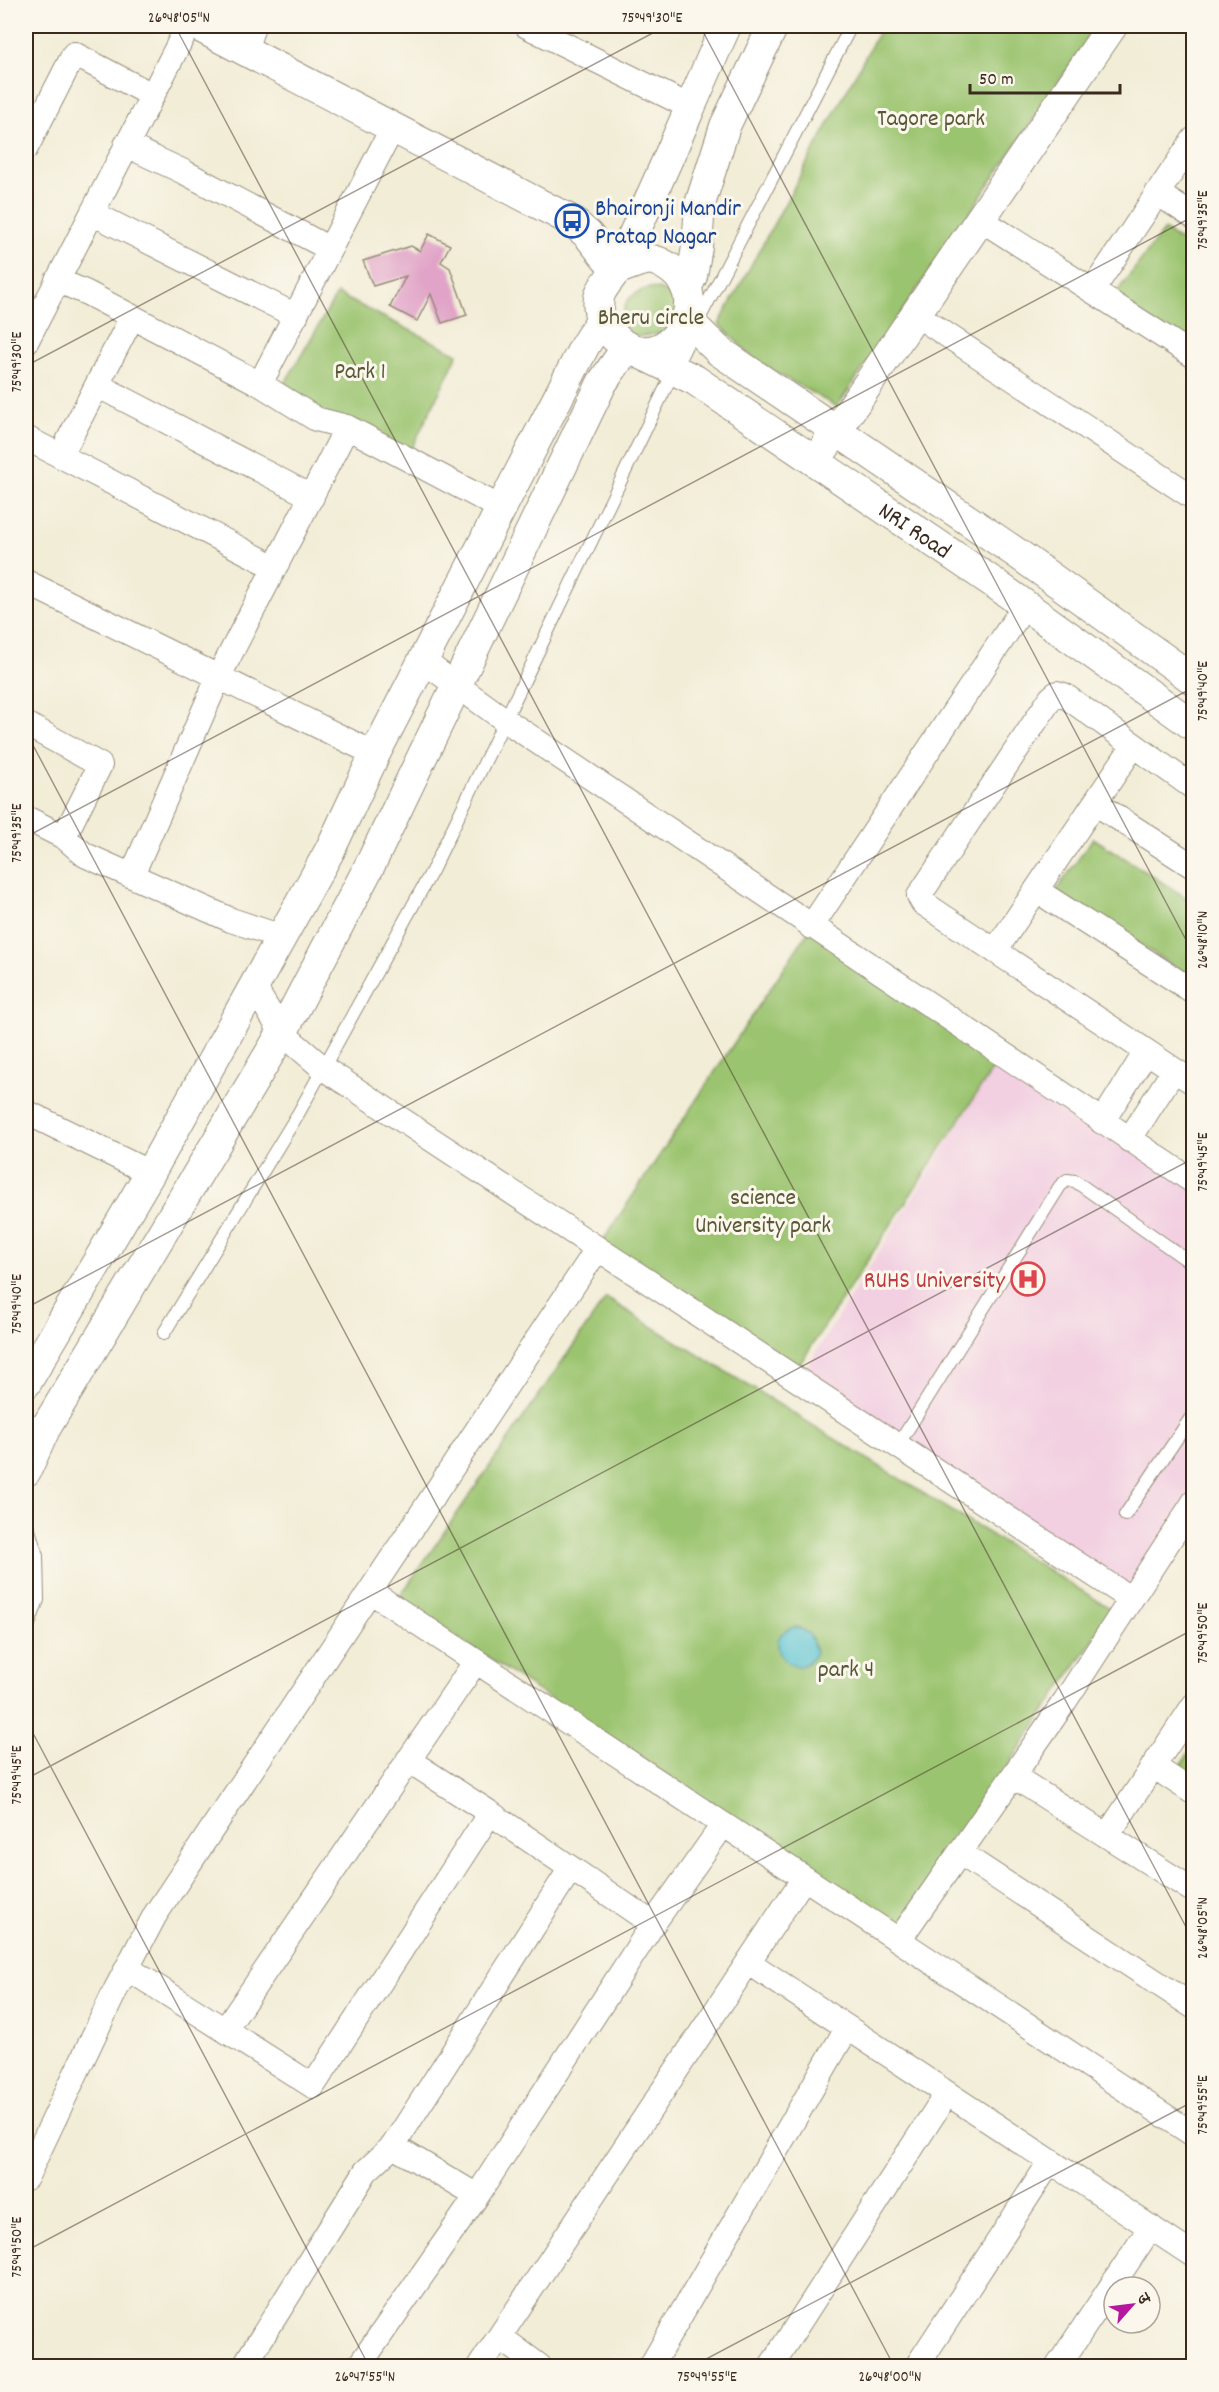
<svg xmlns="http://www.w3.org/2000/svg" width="1219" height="2392" font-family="Dekko,'Playpen Sans Deva',sans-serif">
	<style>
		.built { fill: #f2cfe1 }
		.green { fill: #9bc470; stroke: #6b7747; stroke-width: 1.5 }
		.water { fill: #56c2d1; stroke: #487678; stroke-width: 1.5 }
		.building { fill: #e1a4c8 }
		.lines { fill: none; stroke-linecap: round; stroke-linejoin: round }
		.service-casing { stroke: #968c7a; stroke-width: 14 }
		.minor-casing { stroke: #968c7a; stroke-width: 26 }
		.tertiary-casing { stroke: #968c7a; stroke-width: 32 }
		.service { stroke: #fff; stroke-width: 12 }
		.minor { stroke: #fff; stroke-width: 24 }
		.tertiary { stroke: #fff; stroke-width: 30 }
		.ticks { fill: none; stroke: #3b2a1e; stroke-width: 1.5; stroke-opacity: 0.45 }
		.labels { text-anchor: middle; stroke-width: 6; stroke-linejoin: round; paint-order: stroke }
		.park-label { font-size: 24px; fill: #585837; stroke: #fbf7ec }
		.transit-label { font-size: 24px; fill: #164399; stroke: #fbf7ec; text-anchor: start }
		.street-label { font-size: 24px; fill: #3b2a1e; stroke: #fbf7ec }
		.health-label { font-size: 24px; fill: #be3a42; stroke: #fbf7ec; text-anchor: end }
		.neatline { fill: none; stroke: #3b2a1e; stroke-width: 2 }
		.ticks-label { font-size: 15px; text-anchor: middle; fill: #3b2a1e }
	</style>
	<rect width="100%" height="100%" fill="#fbf7ec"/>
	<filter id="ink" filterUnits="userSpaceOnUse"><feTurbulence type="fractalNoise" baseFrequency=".0167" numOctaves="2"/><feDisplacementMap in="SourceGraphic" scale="12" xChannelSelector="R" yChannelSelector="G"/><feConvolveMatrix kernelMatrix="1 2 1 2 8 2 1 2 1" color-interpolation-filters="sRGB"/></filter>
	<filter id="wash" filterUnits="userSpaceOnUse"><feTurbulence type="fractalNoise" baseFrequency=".008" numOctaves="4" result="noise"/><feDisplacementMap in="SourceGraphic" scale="24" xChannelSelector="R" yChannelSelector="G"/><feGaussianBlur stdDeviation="1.35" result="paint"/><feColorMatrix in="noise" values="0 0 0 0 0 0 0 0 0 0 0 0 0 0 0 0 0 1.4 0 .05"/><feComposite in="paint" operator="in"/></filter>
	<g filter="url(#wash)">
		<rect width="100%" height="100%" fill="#f2edd7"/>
		<!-- built -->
		<path class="built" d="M 1002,1055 L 1193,1186 L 1193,1486 L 1130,1587 L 803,1372 Z"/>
		<!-- green -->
		<path class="green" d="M 882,26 L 1097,26 L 837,407 L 757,362 L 719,324 Z
			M 1164,230 L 1193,249 L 1193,349 L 1113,297 Z
			M 649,288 C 679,290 679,306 676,331 L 630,338 C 620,313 619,297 649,288 Z
			M 337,294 L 458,354 L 408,456 L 278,395 Z
			M 1093,838 L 1193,902 L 1193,979 L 1056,891 Z
			M 811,927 L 1002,1055 L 792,1376 L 598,1248 Z
			M 606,1298 L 1113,1610 L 899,1928 L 398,1599 Z
			M 1193,1746 L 1193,1788 L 1175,1775 Z"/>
		<!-- water -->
		<path class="water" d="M 796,1627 C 810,1631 813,1639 816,1653 C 793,1692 755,1633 796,1627 Z"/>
		<g id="blocks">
			<!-- building -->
			<path class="building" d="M 429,234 L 450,245 L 441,262 L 450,268 L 467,315 L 442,323 L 431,294 L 417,321 L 390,307 L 406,276 L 373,286 L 363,261 L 411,246 L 420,251 Z"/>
		</g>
	</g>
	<g filter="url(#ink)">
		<use href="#blocks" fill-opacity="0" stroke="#968c7a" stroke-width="1.5"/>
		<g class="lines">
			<defs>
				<path id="service" d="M 164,1333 L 298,1114 L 433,869 L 695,327 L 851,26
					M 26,1418 L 45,1429
					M 898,1445 L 1060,1186 L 1067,1180 L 1075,1181 L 1194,1265
					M 1125,1515 L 1194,1413
					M 26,1520 L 37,1556 L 38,1600 L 26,1632"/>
				<path id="minor" d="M 527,26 L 690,107
					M 245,51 L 253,26
					M 126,145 L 184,172 L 330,249
					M 26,148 L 74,54 L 152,95
					M 1157,193 L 1194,217
					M 92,213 L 296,316
					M 980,219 L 1194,356
					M 57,280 L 87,293 L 260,384 L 393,127
					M 1092,291 L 1194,139
					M 915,314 L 1194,498
					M 26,342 L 188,26
					M 260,384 L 316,419 L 347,427
					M 97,385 L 312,497
					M 26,438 L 275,567
					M 61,455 L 132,317
					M 26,582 L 375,754
					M 423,661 L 505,720 L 1194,1182
					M 26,724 L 100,765 L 64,837
					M 1194,788 L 1064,695 L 1057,693 L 1051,698 L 919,896 L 923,903 L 1194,1083
					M 1095,803 L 1194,867
					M 26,818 L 64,837 L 85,855 L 231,920 L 282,937
					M 132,875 L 219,676 L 347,427 L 501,508
					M 1036,890 L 1194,992
					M 811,927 L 1025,605
					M 995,951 L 1134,745
					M 254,987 L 282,1033 L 323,1068 L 1131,1599
					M 26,1112 L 150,1173
					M 1102,1122 L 1146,1052
					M 1129,1140 L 1174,1070
					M 371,1592 L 1194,2135
					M 1153,1766 L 1194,1793
					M 1013,1776 L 1194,1891
					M 490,1813 L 653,1924 L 723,1825
					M 1107,1836 L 1194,1705
					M 960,1853 L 1194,2007
					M 571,1868 L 393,2146 L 477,2196 L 653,1924
					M 899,1940 L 1065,1701 L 1194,1502
					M 748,1962 L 1194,2256
					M 127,1968 L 313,2086 L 490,1813 L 408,1760
					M 225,2030 L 476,1661
					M 26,2178 L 116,1989 L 155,1915 L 598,1248
					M 500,2337 L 539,2366
					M 244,2366 L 366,2171 L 393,2146
					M 359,2366 L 477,2196
					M 480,2366 L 804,1878
					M 651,2366 L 847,2028
					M 771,2366 L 947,2093
					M 917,2366 L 1050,2162
					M 1058,2366 L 1151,2227"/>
				<g id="tertiary">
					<path d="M 198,26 L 572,221 L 588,235 L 616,270"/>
					<path d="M 616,270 C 625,267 636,261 646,260 C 654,258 664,264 671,269 C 716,302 668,371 626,346 C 620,343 614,336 609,332 C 600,324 596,305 600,294 C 604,284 613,276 618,267 C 657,188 690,106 726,26"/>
					<path d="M 686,288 L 692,276 L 697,247 L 700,204 L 725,126 L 773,26"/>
					<path d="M 687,320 L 719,351 L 1018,554 L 1194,680"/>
					<path id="s1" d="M 627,347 L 695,380 L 994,583 L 1194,726"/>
					<path d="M 825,447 L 1112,26"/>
					<path d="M 26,1383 L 150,1173 L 330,850 L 375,754 L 585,345 L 601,320"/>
					<path d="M 26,1471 L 45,1429 L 282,1033 L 371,863 L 602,383 L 627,347"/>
				</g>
			</defs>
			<!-- service casing -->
			<use href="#service" class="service-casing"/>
			<!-- minor casing -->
			<use href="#minor" class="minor-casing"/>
			<!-- tertiary casing -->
			<use href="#tertiary" class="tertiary-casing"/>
			<!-- service -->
			<use href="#service" class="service"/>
			<!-- minor -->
			<use href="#minor" class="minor"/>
			<!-- tertiary -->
			<use href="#tertiary" class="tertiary"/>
		</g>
	</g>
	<!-- ticks -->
	<path class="ticks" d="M 175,26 L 1194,1942M 700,26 L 1194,955M 26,366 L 666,26M 26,732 L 894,2366M 26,837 L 1194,216M 26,1308 L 1194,687M 26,1720 L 369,2366M 26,1779 L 1194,1158M 26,2251 L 1194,1629M 693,2366 L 1194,2101"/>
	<!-- icons -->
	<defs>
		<symbol id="bus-ring" viewBox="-11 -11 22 22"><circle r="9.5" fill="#fbf7ec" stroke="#1a4fb4" stroke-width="1.5"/><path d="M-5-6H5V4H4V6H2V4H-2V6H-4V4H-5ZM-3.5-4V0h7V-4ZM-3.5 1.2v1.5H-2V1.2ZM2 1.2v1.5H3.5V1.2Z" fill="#1a4fb4"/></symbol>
		<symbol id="hospital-ring" viewBox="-11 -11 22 22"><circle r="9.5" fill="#fbf7ec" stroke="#e0444e" stroke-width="1.5"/><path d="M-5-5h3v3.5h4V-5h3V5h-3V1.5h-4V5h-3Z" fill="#e0444e"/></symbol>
	</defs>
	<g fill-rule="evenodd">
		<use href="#bus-ring" x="553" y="202" width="38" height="38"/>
		<use href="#hospital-ring" x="1009" y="1260" width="38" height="38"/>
	</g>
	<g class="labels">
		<!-- park labels -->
		<g class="park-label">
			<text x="931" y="125">Tagore park</text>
			<text x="651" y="324">Bheru circle</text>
			<text x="360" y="378">Park 1</text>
			<text x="763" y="1204">science<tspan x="763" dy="28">University park</tspan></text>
			<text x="846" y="1676">park 4</text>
		</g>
		<!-- transit labels -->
		<g class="transit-label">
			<text x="595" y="215">Bhaironji Mandir<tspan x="595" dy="28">Pratap Nagar</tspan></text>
		</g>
		<!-- street labels -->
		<g class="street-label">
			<text dy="8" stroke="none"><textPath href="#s1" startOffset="342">NRI Road</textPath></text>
		</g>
		<!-- health labels -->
		<g class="health-label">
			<text x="1005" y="1287">RUHS University</text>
		</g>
	</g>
	<!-- margin -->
	<rect width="1219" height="2392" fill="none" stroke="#fbf7ec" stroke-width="66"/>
	<!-- north arrow -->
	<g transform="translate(1132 2305) rotate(62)"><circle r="28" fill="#fbf7ec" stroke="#aea59a" stroke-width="1.5"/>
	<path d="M0-4.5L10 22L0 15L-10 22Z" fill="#b5179e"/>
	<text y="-9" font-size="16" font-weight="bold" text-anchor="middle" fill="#3b2a1e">उ</text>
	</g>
	<!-- scale -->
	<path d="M970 84v9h150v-9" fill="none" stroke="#3b2a1e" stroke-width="3"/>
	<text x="979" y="84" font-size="18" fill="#3b2a1e" stroke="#fbf7ec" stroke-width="4.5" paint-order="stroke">50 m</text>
	<rect x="33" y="33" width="1153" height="2326" class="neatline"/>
	<g class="ticks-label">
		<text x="179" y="22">26°48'05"N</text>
		<text x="652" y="22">75°49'30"E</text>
		<text transform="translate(1202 220) rotate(-90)" y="5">75°49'35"E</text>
		<text transform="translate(16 362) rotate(-90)" y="5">75°49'30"E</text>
		<text transform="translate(1202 691) rotate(-90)" y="5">75°49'40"E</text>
		<text transform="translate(16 833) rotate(-90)" y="5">75°49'35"E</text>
		<text transform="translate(1202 940) rotate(-90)" y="5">26°48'10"N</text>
		<text transform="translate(1202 1162) rotate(-90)" y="5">75°49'45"E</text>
		<text transform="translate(16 1304) rotate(-90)" y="5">75°49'40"E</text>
		<text transform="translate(1202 1633) rotate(-90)" y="5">75°49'50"E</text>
		<text transform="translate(16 1775) rotate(-90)" y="5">75°49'45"E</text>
		<text transform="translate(1202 1928) rotate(-90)" y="5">26°48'05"N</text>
		<text transform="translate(1202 2105) rotate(-90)" y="5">75°49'55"E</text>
		<text transform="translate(16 2247) rotate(-90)" y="5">75°49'50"E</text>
		<text x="365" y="2381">26°47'55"N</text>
		<text x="707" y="2381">75°49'55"E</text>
		<text x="890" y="2381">26°48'00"N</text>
	</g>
</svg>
